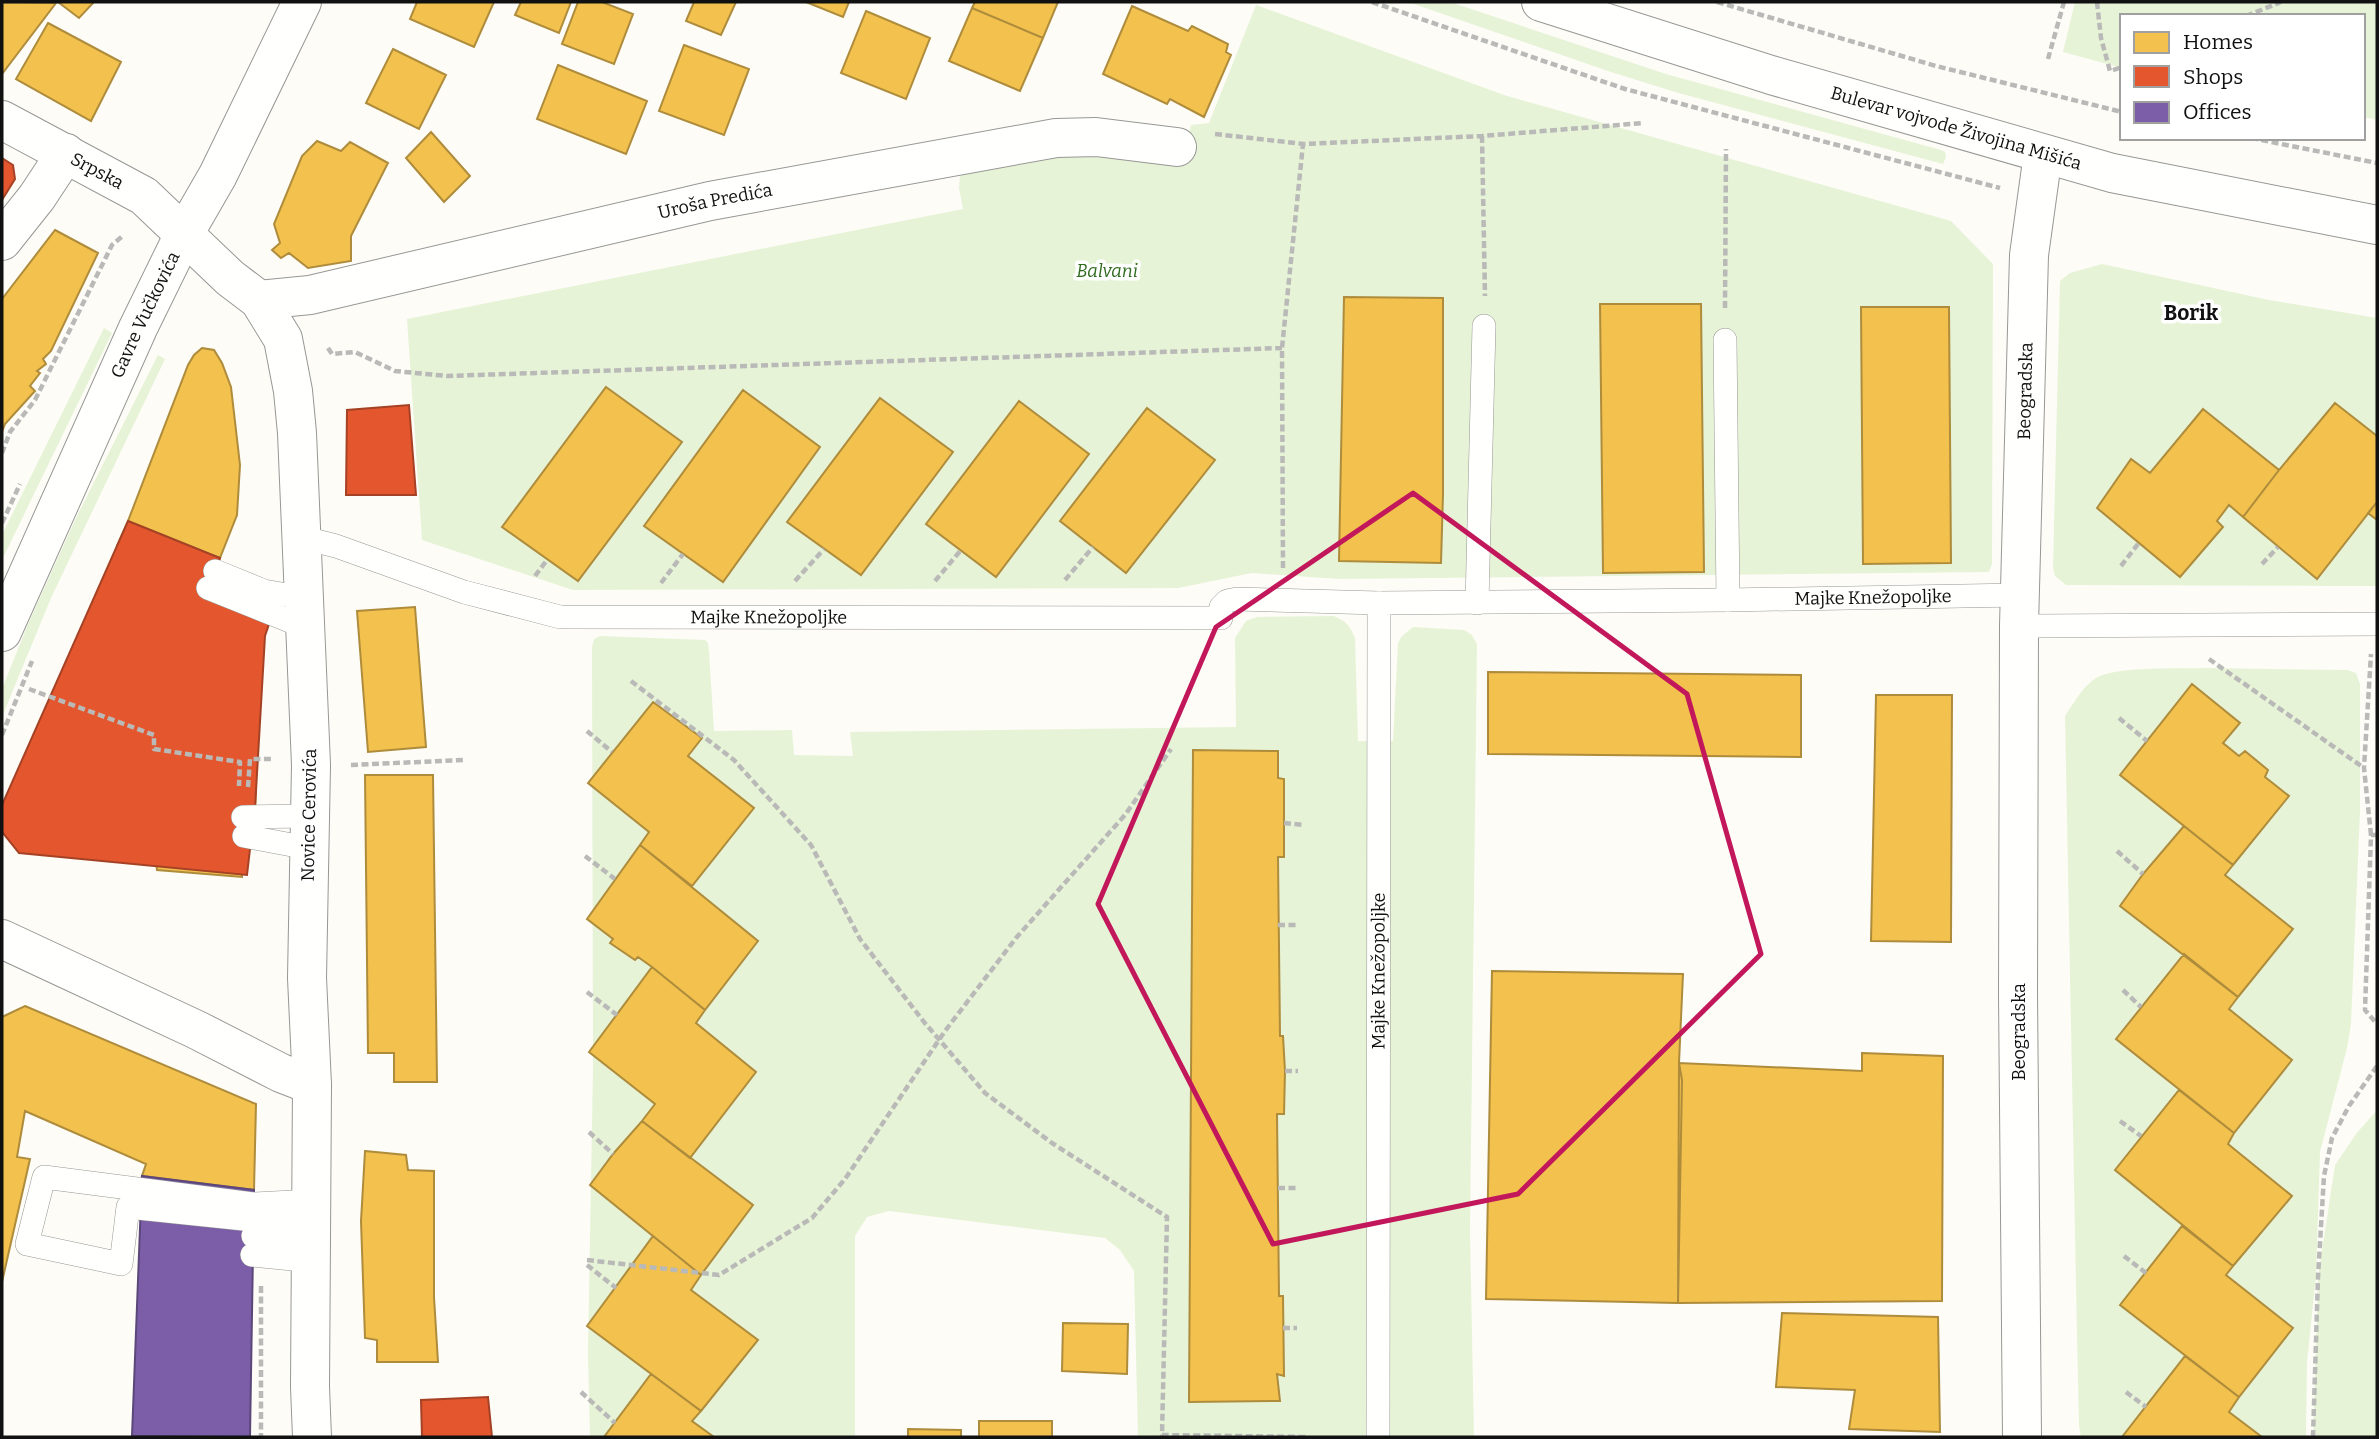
<svg xmlns="http://www.w3.org/2000/svg" width="2379" height="1439" font-family="Bitter,serif">
	<style>
		.green { fill: #e7f3d7 }
		.homes { fill: #f2c14e; stroke: #ae8c3c; stroke-width: 2 }
		.shops { fill: #e4572e; stroke: #a54225; stroke-width: 2 }
		.offices { fill: #7b5ea7; stroke: #5b477a; stroke-width: 2 }
		.lines { fill: none; stroke-linecap: round; stroke-linejoin: round }
		.service-casing { stroke: #979795; stroke-width: 24 }
		.minor-casing { stroke: #979795; stroke-width: 40 }
		.tertiary-casing { stroke: #979795; stroke-width: 40 }
		.path { stroke: #b9b9b8; stroke-width: 4.5; stroke-dasharray: 7 3.5; stroke-linecap: butt }
		.service { stroke: #fffffe; stroke-width: 23 }
		.minor { stroke: #fffffe; stroke-width: 38 }
		.tertiary { stroke: #fffffe; stroke-width: 38 }
		.marked { fill: none; stroke: #c2185b; stroke-width: 5; stroke-linejoin: round }
		.labels { text-anchor: middle; stroke-width: 7; stroke-linejoin: round; paint-order: stroke }
		.street-label { font-size: 18px; fill: #111; stroke: #fff }
		.park-label { font-size: 18px; font-style: italic; fill: #2f6b1f; stroke: #fff }
		.quarter-label { font-size: 21px; font-weight: bold; fill: #111; stroke: #fff }
	</style>
	<rect width="100%" height="100%" fill="#fdfcf7"/>
	<!-- green -->
	<path class="green" d="M 1408,2 L 1450,2 L 1666,74 L 1941,150 L 1945,152 L 1946,157 L 1943,164 L 1675,92 L 1608,71 Z
		M 2075,2 L 2377,2 L 2377,120 L 2363,117 L 2363,16 L 2122,16 L 2122,68 L 2063,52 Z
		M 1256,5 L 1507,96 L 1951,221 L 1993,264 L 1992,564 L 1989,572 L 1339,579 L 1252,573 L 1178,588 L 573,590 L 422,540 L 407,319 L 963,209 L 959,188 L 960,176 L 967,172 L 1070,155 L 1183,164 L 1191,125 L 1209,123 Z
		M 2102,264 L 2269,300 L 2377,318 L 2377,586 L 2066,585 L 2055,576 L 2053,568 L 2060,281 L 2070,273 Z
		M 104,328 L 112,333 L 2,560 L 2,535 Z
		M 158,355 L 165,359 L 51,598 L 2,717 L 2,689 L 28,624 L 75,520 Z
		M 1334,616 C 1346,621 1350,626 1355,638 L 1358,741 L 1393,741 L 1398,643 L 1402,636 L 1413,627 L 1464,630 L 1472,635 L 1477,644 L 1470,1231 L 1474,1437 L 1138,1437 L 1134,1271 L 1120,1250 L 1105,1238 L 889,1211 L 867,1217 L 855,1236 L 855,1437 L 590,1437 L 588,1353 L 593,1068 L 592,647 L 594,639 L 600,636 L 705,640 L 708,643 L 709,651 L 714,731 L 792,730 L 794,755 L 853,756 L 850,732 L 1236,727 L 1235,638 L 1246,621 L 1257,617 Z
		M 2205,668 L 2347,670 L 2356,673 L 2360,684 L 2360,811 L 2351,1024 L 2347,1048 L 2320,1152 L 2316,1276 L 2307,1362 L 2306,1437 L 2081,1437 L 2079,1426 L 2077,1335 L 2065,716 C 2074,703 2082,687 2096,678 C 2115,666 2180,669 2205,668 Z
		M 2377,1110 L 2377,1437 L 2313,1437 L 2318,1277 L 2335,1165 L 2356,1134 Z"/>
	<!-- homes -->
	<path class="homes" d="M 2,2 L 56,3 L 2,74 Z
		M 58,2 L 94,2 L 79,18 Z
		M 417,2 L 494,2 L 474,47 L 410,19 Z
		M 521,2 L 571,2 L 559,33 L 515,15 Z
		M 578,2 L 602,2 L 633,14 L 614,64 L 562,44 Z
		M 694,2 L 736,2 L 721,35 L 686,21 Z
		M 806,2 L 849,2 L 843,17 Z
		M 975,2 L 1058,2 L 1043,38 L 972,8 Z
		M 1132,6 L 1188,31 L 1192,26 L 1228,44 L 1226,52 L 1231,55 L 1204,117 L 1170,99 L 1167,104 L 1103,74 Z
		M 972,8 L 1043,38 L 1020,91 L 949,61 Z
		M 866,11 L 930,38 L 906,99 L 841,73 Z
		M 48,23 L 121,62 L 91,121 L 16,79 Z
		M 684,45 L 749,69 L 724,135 L 659,111 Z
		M 393,49 L 446,75 L 419,129 L 366,103 Z
		M 558,65 L 647,101 L 626,154 L 537,119 Z
		M 431,132 L 470,176 L 444,202 L 406,158 Z
		M 317,141 L 341,151 L 350,142 L 388,163 L 351,236 L 351,261 L 308,268 L 289,253 L 281,258 L 272,250 L 280,243 L 274,224 L 302,156 Z
		M 55,230 L 98,253 L 51,351 L 43,359 L 46,364 L 37,371 L 40,373 L 30,386 L 35,391 L 5,424 L 2,432 L 2,299 Z
		M 1344,297 L 1443,298 L 1443,494 L 1441,563 L 1339,561 Z
		M 1600,304 L 1701,304 L 1704,572 L 1603,573 Z
		M 1861,307 L 1949,307 L 1951,563 L 1863,564 Z
		M 202,348 L 214,350 L 222,363 L 231,387 L 240,465 L 237,515 L 220,558 L 128,521 L 188,365 L 194,355 Z
		M 606,387 L 682,442 L 578,581 L 502,527 Z
		M 743,390 L 820,447 L 723,582 L 644,526 Z
		M 880,398 L 953,452 L 861,575 L 787,522 Z
		M 1019,401 L 1089,454 L 996,577 L 926,524 Z
		M 2335,403 L 2377,436 L 2377,502 L 2317,579 L 2243,517 L 2279,470 Z
		M 1147,408 L 1215,460 L 1126,573 L 1060,521 Z
		M 2203,409 L 2279,470 L 2243,517 L 2229,505 L 2217,521 L 2223,527 L 2180,577 L 2097,508 L 2131,459 L 2150,473 Z
		M 2377,502 L 2377,520 L 2368,513 Z
		M 128,521 L 220,558 L 175,671 L 178,672 L 170,693 L 159,688 L 144,723 L 140,721 L 135,734 L 62,704 L 67,689 L 65,688 L 76,672 L 92,637 L 86,634 L 92,618 L 98,606 L 104,608 L 124,564 L 123,561 L 127,550 L 117,546 Z
		M 415,607 L 426,747 L 368,752 L 357,611 Z
		M 1488,672 L 1801,675 L 1801,757 L 1488,754 Z
		M 2192,684 L 2240,723 L 2223,743 L 2239,756 L 2245,751 L 2268,770 L 2265,777 L 2289,796 L 2233,865 L 2120,775 Z
		M 1876,695 L 1952,695 L 1951,942 L 1871,941 Z
		M 55,702 L 146,739 L 140,756 L 126,752 L 122,767 L 167,771 L 167,762 L 243,770 L 242,785 L 256,787 L 255,811 L 243,817 L 242,877 L 157,870 L 155,853 L 80,844 L 75,837 L 63,847 L 42,820 L 52,813 L 29,784 L 38,763 L 30,760 L 40,737 L 46,740 L 51,729 L 44,726 Z
		M 653,702 L 702,738 L 688,756 L 754,808 L 692,886 L 640,845 L 649,832 L 588,783 Z
		M 1193,750 L 1278,751 L 1278,778 L 1284,779 L 1284,857 L 1278,857 L 1280,1036 L 1283,1036 L 1285,1071 L 1284,1114 L 1277,1114 L 1279,1296 L 1283,1296 L 1284,1376 L 1277,1374 L 1280,1401 L 1189,1402 Z
		M 365,775 L 433,775 L 437,1082 L 394,1082 L 394,1053 L 368,1053 Z
		M 2184,826 L 2233,865 L 2225,875 L 2293,929 L 2238,997 L 2120,906 L 2143,874 Z
		M 640,845 L 758,941 L 705,1010 L 652,967 L 638,957 L 635,960 L 610,943 L 613,939 L 587,919 Z
		M 2184,954 L 2238,997 L 2229,1009 L 2292,1060 L 2234,1133 L 2116,1039 Z
		M 652,967 L 705,1010 L 696,1023 L 756,1072 L 690,1158 L 642,1121 L 655,1104 L 589,1052 Z
		M 1492,971 L 1683,974 L 1679,1063 L 1682,1080 L 1678,1303 L 1486,1299 Z
		M 25,1006 L 256,1104 L 254,1190 L 142,1176 L 146,1164 L 25,1111 L 17,1157 L 30,1159 L 2,1282 L 2,1017 Z
		M 1862,1053 L 1943,1056 L 1942,1301 L 1678,1303 L 1679,1063 L 1862,1071 Z
		M 2179,1090 L 2234,1133 L 2228,1144 L 2292,1196 L 2233,1266 L 2115,1170 Z
		M 642,1121 L 753,1205 L 701,1275 L 590,1185 L 613,1154 Z
		M 365,1151 L 406,1155 L 408,1170 L 434,1171 L 434,1297 L 438,1362 L 377,1362 L 377,1340 L 365,1338 L 361,1221 Z
		M 2182,1226 L 2233,1266 L 2226,1275 L 2293,1328 L 2239,1397 L 2120,1305 Z
		M 653,1236 L 701,1275 L 691,1290 L 758,1340 L 701,1411 L 587,1326 Z
		M 1782,1313 L 1938,1317 L 1940,1432 L 1849,1429 L 1855,1390 L 1776,1387 Z
		M 1063,1323 L 1128,1324 L 1127,1374 L 1062,1371 Z
		M 2185,1356 L 2239,1397 L 2229,1412 L 2262,1437 L 2122,1437 Z
		M 651,1374 L 701,1411 L 692,1421 L 714,1437 L 604,1437 Z
		M 979,1421 L 1052,1421 L 1052,1437 L 979,1437 Z
		M 908,1429 L 961,1430 L 961,1437 L 908,1437 Z"/>
	<!-- shops -->
	<path class="shops" d="M 2,158 L 13,165 L 15,179 L 2,200 Z
		M 409,405 L 416,495 L 346,495 L 347,410 Z
		M 128,521 L 220,558 L 205,596 L 269,624 L 265,636 L 255,808 L 244,844 L 250,849 L 247,875 L 19,853 L 2,832 L 2,805 Z
		M 488,1397 L 492,1437 L 422,1437 L 421,1400 Z"/>
	<!-- offices -->
	<path class="offices" d="M 142,1176 L 254,1190 L 250,1437 L 132,1436 Z"/>
	<g class="lines">
		<defs>
			<g id="service">
				<path d="M 1725,340 L 1728,600"/>
				<path id="s1" d="M 300,537 L 336,546 L 464,592 L 560,617 L 1221,618 L 1221,607 L 1227,601 L 1237,599 L 1379,603"/>
				<path d="M 215,571 L 264,591 L 287,595 L 305,586"/>
				<path d="M 208,588 L 305,627"/>
				<path d="M 1477,603 L 1484,326"/>
				<path d="M 2019,626 L 2377,624"/>
				<path d="M 243,817 L 309,816"/>
				<path d="M 244,836 L 308,848"/>
				<path d="M 312,1201 L 253,1204 L 44,1177 L 27,1244 L 121,1264 L 128,1207 L 253,1220 L 312,1218"/>
				<path d="M 253,1236 L 312,1241"/>
				<path d="M 252,1255 L 312,1261"/>
				<path id="s2" d="M 1378,1437 L 1379,603 L 1728,600 L 2020,595"/>
			</g>
			<g id="minor">
				<path id="s3" d="M 2,120 L 144,196 L 230,278 L 259,300 L 283,339 L 293,391 L 297,433 L 311,765 L 307,978 L 312,1085 L 310,1387 L 312,1437"/>
				<path d="M 2,241 L 37,197 L 66,153"/>
				<path id="s4" d="M 259,300 L 310,295 L 710,201 L 1056,138 L 1096,137 L 1177,147"/>
				<path d="M 2,939 L 197,1030 L 281,1073 L 312,1085"/>
				<path id="s5" d="M 2022,1437 L 2018,994 L 2019,626 L 2029,255 L 2043,154"/>
			</g>
			<g id="tertiary">
				<path id="s6" d="M 1541,2 L 1771,75 L 2112,173 L 2377,225"/>
				<path id="s7" d="M 2,632 L 138,328 L 184,234 L 218,175 L 302,2"/>
			</g>
		</defs>
		<!-- service casing -->
		<use href="#service" class="service-casing"/>
		<!-- minor casing -->
		<use href="#minor" class="minor-casing"/>
		<!-- tertiary casing -->
		<use href="#tertiary" class="tertiary-casing"/>
		<!-- path -->
		<path class="path" d="M 1372,2 L 1625,89 L 2000,188
			M 1717,2 L 1936,66 L 2122,112
			M 2097,2 L 2101,38 L 2110,71 L 2122,67
			M 2246,16 L 2281,2
			M 2048,59 L 2064,2
			M 1215,134 L 1304,144 L 1482,136 L 1643,123
			M 1482,136 L 1485,296
			M 2251,138 L 2377,163
			M 1725,308 L 1726,149
			M 328,348 L 332,354 L 355,352 L 395,371 L 447,376 L 1282,348
			M 2,453 L 10,432 L 35,400 L 112,245 L 124,235
			M 2,523 L 20,484
			M 2262,564 L 2278,547
			M 2121,566 L 2138,544
			M 1283,568 L 1282,348 L 1303,144
			M 535,576 L 547,560
			M 1065,580 L 1093,547
			M 795,581 L 824,549
			M 935,581 L 961,550
			M 661,583 L 683,554
			M 2209,659 L 2364,768
			M 631,681 L 734,760 L 811,845 L 860,939 L 924,1022 L 985,1093 L 1052,1143 L 1167,1217 L 1162,1435 L 1306,1437
			M 29,689 L 154,735 L 154,749 L 240,762 L 239,786
			M 2119,718 L 2147,741
			M 587,731 L 612,752
			M 2,735 L 32,661
			M 351,765 L 463,760
			M 248,787 L 250,759 L 273,759
			M 1284,823 L 1304,825
			M 2371,835 L 2364,768 L 2371,654
			M 2377,835 L 2371,835 L 2365,1010 L 2377,1024
			M 2117,851 L 2143,874
			M 585,856 L 615,879
			M 1278,925 L 1299,925
			M 2123,990 L 2141,1007
			M 587,992 L 617,1015
			M 1285,1071 L 1298,1071
			M 2120,1121 L 2141,1136
			M 589,1132 L 613,1154
			M 1278,1188 L 1298,1188
			M 2124,1256 L 2146,1273
			M 587,1260 L 719,1275 L 812,1218 L 845,1179 L 945,1031 L 1016,938 L 1125,815 L 1171,749
			M 587,1265 L 616,1288
			M 261,1286 L 261,1437
			M 1283,1328 L 1297,1328
			M 581,1392 L 615,1423
			M 2126,1392 L 2146,1407
			M 2313,1437 L 2318,1277 L 2324,1176 L 2332,1138 L 2349,1106 L 2377,1066"/>
		<!-- service -->
		<use href="#service" class="service"/>
		<!-- minor -->
		<use href="#minor" class="minor"/>
		<!-- tertiary -->
		<use href="#tertiary" class="tertiary"/>
	</g>
	<!-- marked area -->
	<path class="marked" d="M 1413,493 L 1687,694 L 1761,954 L 1518,1194 L 1273,1244 L 1098,904 L 1216,627 Z"/>
	<g class="labels">
		<!-- street labels -->
		<g class="street-label">
			<text dy="6" stroke="none"><textPath href="#s6" startOffset="434">Bulevar vojvode Živojina Mišića</textPath></text>
			<text dy="6" stroke="none"><textPath href="#s3" startOffset="108">Srpska</textPath></text>
			<text dy="6" stroke="none"><textPath href="#s4" startOffset="467">Uroša Predića</textPath></text>
			<text dy="6" stroke="none"><textPath href="#s7" startOffset="348">Gavre Vučkovića</textPath></text>
			<text dy="6" stroke="none"><textPath href="#s5" startOffset="1046">Beogradska</textPath></text>
			<text dy="6" stroke="none"><textPath href="#s2" startOffset="1328">Majke Knežopoljke</textPath></text>
			<text dy="6" stroke="none"><textPath href="#s1" startOffset="481">Majke Knežopoljke</textPath></text>
			<text transform="translate(309 815) rotate(-89)" y="6">Novice Cerovića</text>
			<text dy="6" stroke="none"><textPath href="#s2" startOffset="466">Majke Knežopoljke</textPath></text>
			<text transform="translate(2019 1032) rotate(-90)" y="6">Beogradska</text>
		</g>
		<!-- park labels -->
		<g class="park-label">
			<text x="1107" y="277">Balvani</text>
		</g>
		<!-- quarter labels -->
		<g class="quarter-label">
			<text x="2191" y="320">Borik</text>
		</g>
	</g>
	<!-- border -->
	<rect width="2379" height="1439" fill="none" stroke="#111111" stroke-width="7"/>
	<!-- legend -->
	<rect x="2120" y="14" width="245" height="126" fill="#ffffff" stroke="#a0a0a0" stroke-width="2"/>
	<rect x="2134" y="32" width="35" height="21" fill="#f2c14e" stroke="#a0a0a0" stroke-width="2"/>
	<text x="2183" y="49" font-size="21" fill="#111111">Homes</text>
	<rect x="2134" y="66" width="35" height="21" fill="#e4572e" stroke="#a0a0a0" stroke-width="2"/>
	<text x="2183" y="84" font-size="21" fill="#111111">Shops</text>
	<rect x="2134" y="102" width="35" height="21" fill="#7b5ea7" stroke="#a0a0a0" stroke-width="2"/>
	<text x="2183" y="119" font-size="21" fill="#111111">Offices</text>
</svg>
